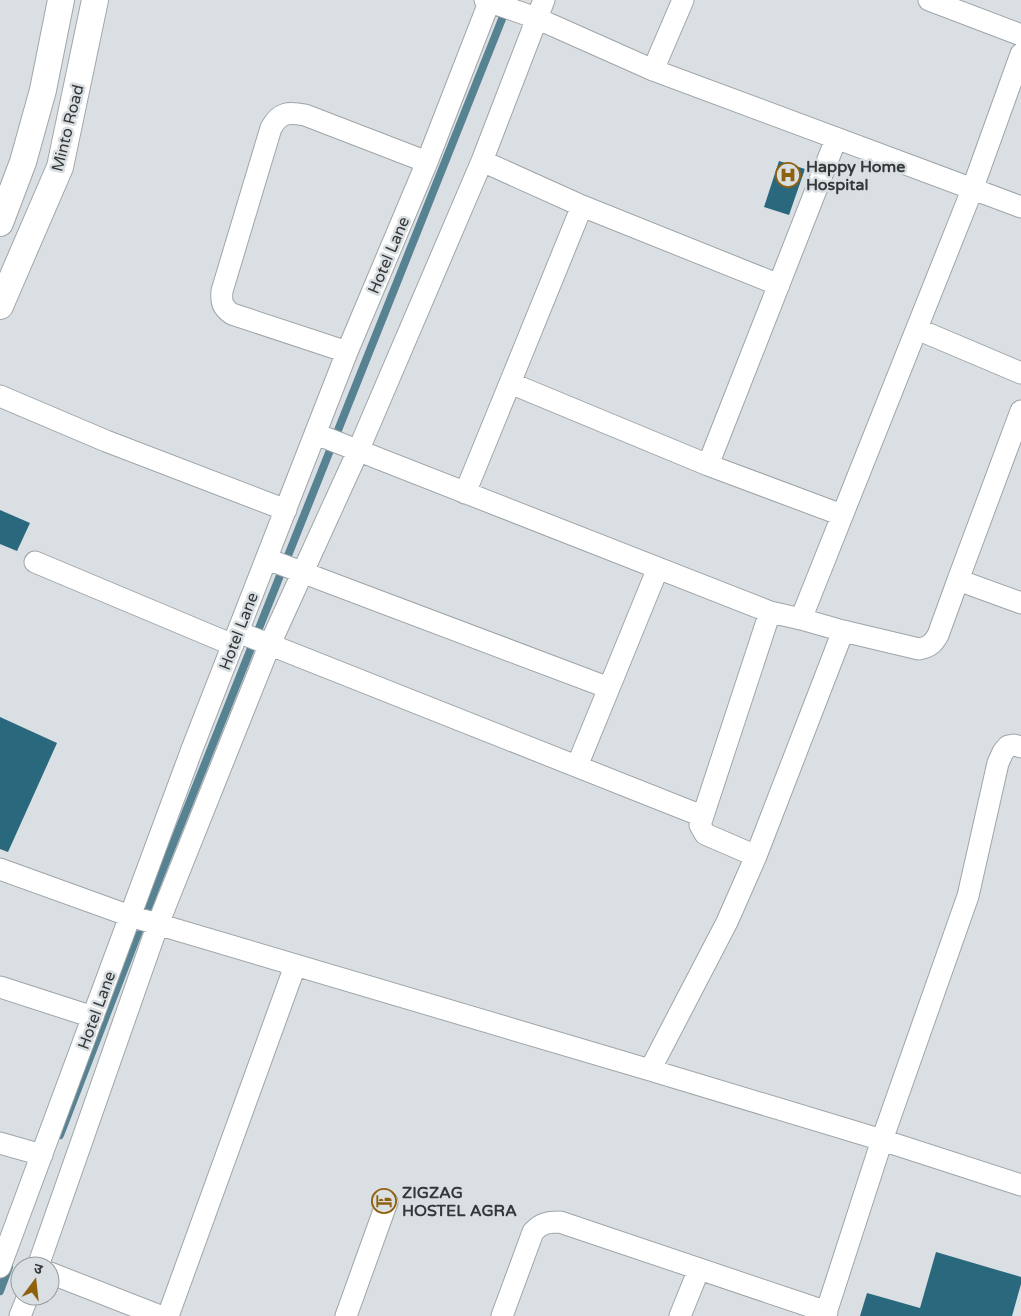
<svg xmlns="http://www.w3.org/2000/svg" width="1021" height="1316" font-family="'Varela Round','Noto Sans Devanagari',sans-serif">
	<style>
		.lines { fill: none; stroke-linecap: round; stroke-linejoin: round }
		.stream { stroke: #568292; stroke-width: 8 }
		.building { fill: #29687d }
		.minor-casing { stroke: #9fa5a8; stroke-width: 23 }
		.tertiary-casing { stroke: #9fa5a8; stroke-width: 28 }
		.minor { stroke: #fff; stroke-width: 21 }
		.tertiary { stroke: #fff; stroke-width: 26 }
		.labels { text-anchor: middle; stroke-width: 5; stroke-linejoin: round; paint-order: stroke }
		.street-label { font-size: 16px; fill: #353839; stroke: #d9dfe2 }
		.poi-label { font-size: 16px; font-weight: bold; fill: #353839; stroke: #d9dfe2; text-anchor: start }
	</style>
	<rect width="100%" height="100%" fill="#d9dfe2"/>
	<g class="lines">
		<!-- stream -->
		<path class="stream" d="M 60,1135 L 161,874 L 506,9
			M 0,1291 L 9,1267"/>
	</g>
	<!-- building -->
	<path class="building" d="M 779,161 L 805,169 L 789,215 L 764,207 Z
		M 0,510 L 30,523 L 17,551 L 0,544 Z
		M 0,717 L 57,743 L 8,852 L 0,849 Z
		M 936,1252 L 1021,1277 L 1021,1284 L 1012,1316 L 860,1316 L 867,1293 L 920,1308 Z"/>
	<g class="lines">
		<defs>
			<path id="minor" d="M 485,0 L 536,18 L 653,70 L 1021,207
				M 929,0 L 1021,35
				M 653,70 L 683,0
				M 836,139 L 708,465 L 842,515
				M 482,161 L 582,206
				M 917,329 L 1021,373
				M 347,352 L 232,314 C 222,307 221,302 222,291 L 271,128 C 280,112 288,112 305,115 L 427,162
				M 510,383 L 582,206 L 779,285
				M 0,396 L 106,441 L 286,510
				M 1021,411 L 958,580 L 1021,603
				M 316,434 L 770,612 L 801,619 L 843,631 L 919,649 C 929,647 933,644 938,635 L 958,580
				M 465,493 L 510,383 L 708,465
				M 267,559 L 609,688 L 658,568
				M 35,562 L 233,645
				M 801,619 L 972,190 L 1021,54
				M 238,632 L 702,816
				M 577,766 L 609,688
				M 756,856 L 705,834 L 700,825 L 770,612
				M 0,869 L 130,916 L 650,1070 L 882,1140 L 1021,1185
				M 0,987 L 93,1017
				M 650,1070 L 727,922 L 756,856 L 843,631
				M 0,1143 L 42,1155
				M 38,1266 L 158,924 L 270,644 L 358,451 L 482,161 L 544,0
				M 0,1267 L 192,749 L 347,352 L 427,162 L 490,0
				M 50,1273 L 160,1316
				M 20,1316 L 28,1296
				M 168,1316 L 295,966
				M 346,1316 L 387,1202
				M 502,1316 L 533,1232 C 541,1223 548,1222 560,1222 L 827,1312
				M 680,1316 L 699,1269
				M 825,1316 L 882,1140 L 968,896 L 998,763 L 1003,752 L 1008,746 L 1014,745 L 1021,747"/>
			<path id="tertiary" d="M 0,223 L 23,162 L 43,90 L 61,0
				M 0,306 L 60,167 L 95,0"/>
		</defs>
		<!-- minor casing -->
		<use href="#minor" class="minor-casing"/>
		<!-- tertiary casing -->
		<use href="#tertiary" class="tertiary-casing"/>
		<!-- minor -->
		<use href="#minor" class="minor"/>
		<!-- tertiary -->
		<use href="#tertiary" class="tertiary"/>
	</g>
	<!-- icons -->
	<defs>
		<symbol id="hospital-ring" viewBox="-11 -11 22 22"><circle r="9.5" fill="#d9dfe2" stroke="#90610d" stroke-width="1.5"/><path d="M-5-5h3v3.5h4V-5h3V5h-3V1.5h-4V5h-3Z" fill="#90610d"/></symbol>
		<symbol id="hotel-ring" viewBox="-11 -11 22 22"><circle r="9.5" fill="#d9dfe2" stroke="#90610d" stroke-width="1.5"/><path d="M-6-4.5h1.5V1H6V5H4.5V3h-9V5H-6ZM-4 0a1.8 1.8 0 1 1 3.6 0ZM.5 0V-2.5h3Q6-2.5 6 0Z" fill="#90610d"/></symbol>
	</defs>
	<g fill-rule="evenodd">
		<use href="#hospital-ring" x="774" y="161" width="28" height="28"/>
		<use href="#hotel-ring" x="370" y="1187" width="28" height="28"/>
	</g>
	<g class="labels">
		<!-- street labels -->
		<g class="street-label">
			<text transform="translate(67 128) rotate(-76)" y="6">Minto Road</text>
			<text transform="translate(388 255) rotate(-67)" y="6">Hotel Lane</text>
			<text transform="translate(238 631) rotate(-69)" y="6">Hotel Lane</text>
			<text transform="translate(96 1010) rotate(-70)" y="6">Hotel Lane</text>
		</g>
		<!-- poi labels -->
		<g class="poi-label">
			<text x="806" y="172">Happy Home<tspan x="806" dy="18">Hospital</tspan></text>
			<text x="402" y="1198">ZIGZAG<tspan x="402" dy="18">HOSTEL AGRA</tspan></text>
		</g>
	</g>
	<!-- north arrow -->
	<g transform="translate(35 1281) rotate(15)"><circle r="24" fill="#d9dfe2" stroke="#979c9e"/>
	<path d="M0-4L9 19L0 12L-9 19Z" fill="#90610d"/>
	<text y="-8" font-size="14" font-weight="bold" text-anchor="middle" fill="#353839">उ</text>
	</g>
</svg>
